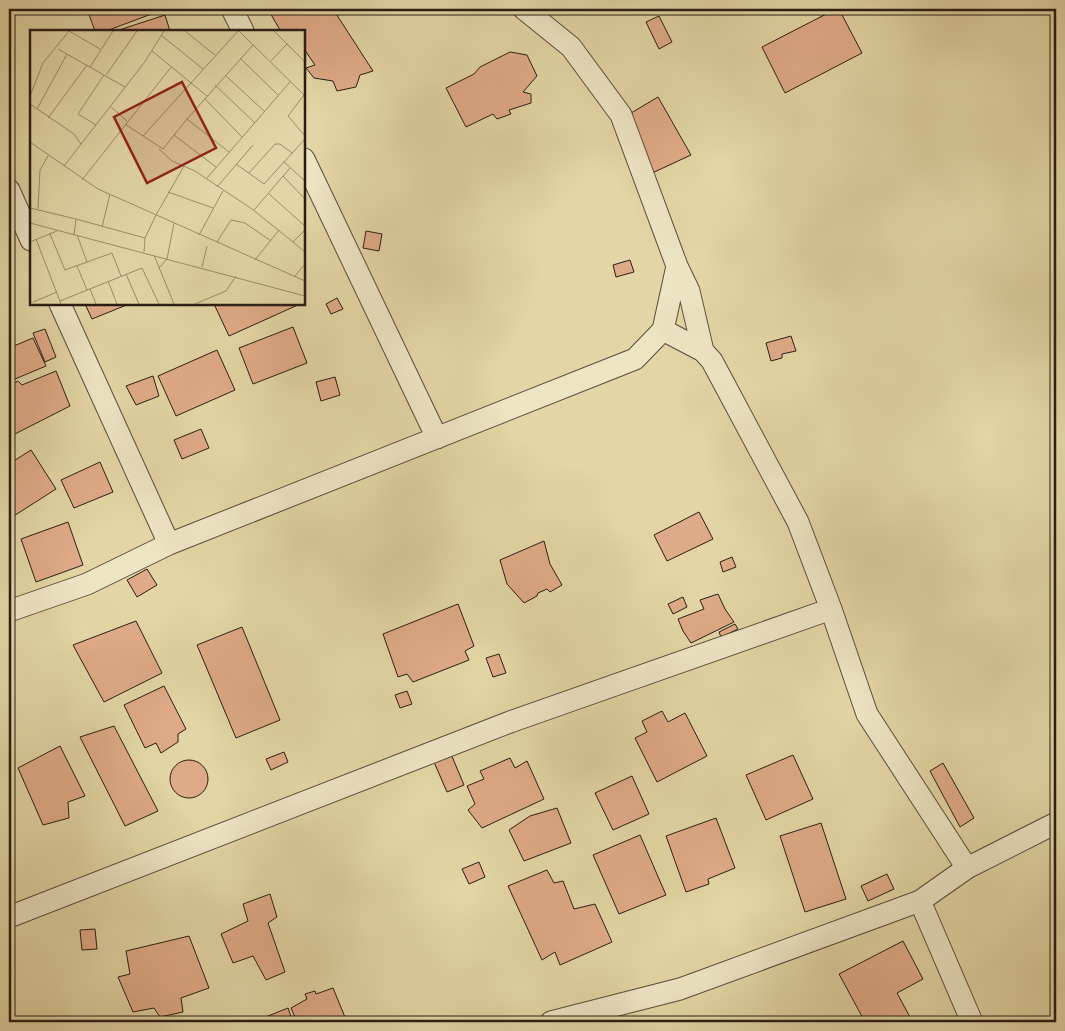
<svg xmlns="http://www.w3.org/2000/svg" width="1065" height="1031" font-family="Vollkorn,serif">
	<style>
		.building { fill: #dfaa87; stroke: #291e16 }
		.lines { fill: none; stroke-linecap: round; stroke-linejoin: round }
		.street-casing { stroke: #584c3a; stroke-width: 23 }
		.street { stroke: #ede4c4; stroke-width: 21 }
		.inset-road { fill: none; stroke: #998c6c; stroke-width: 1 }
		.view { fill: #8f2418; fill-opacity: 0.15; stroke: #8f2418; stroke-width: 2.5 }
		.inset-edge { fill: none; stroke: #291e16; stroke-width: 2.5 }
	</style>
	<rect width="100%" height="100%" fill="#e3d5a5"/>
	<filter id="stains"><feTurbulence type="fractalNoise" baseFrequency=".004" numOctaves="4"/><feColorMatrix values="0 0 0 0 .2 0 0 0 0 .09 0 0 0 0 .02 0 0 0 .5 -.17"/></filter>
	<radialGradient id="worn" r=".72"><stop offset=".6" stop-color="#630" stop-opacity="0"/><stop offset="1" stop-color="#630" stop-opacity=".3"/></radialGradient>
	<!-- building -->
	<path class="building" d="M 87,9 L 165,9 L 106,31 L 95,31 Z
		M 275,9 L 333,9 L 373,71 L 360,75 L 356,87 L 337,91 L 333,81 L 314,78 L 306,68 L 315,65 L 304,49 L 304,31 L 278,31 L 280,30 L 269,11 Z
		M 836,9 L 839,9 L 862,53 L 785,93 L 762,47 Z
		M 165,15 L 170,31 L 116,31 Z
		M 659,16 L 672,42 L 659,49 L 646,22 Z
		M 510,52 L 527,55 L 537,76 L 523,92 L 531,94 L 531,103 L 509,110 L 511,114 L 497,119 L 493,114 L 466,127 L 446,88 L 474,74 L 480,67 Z
		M 658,97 L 691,155 L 650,174 L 626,116 Z
		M 366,231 L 382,234 L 379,251 L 363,248 Z
		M 630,260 L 634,272 L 616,277 L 613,265 Z
		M 337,298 L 343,309 L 331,314 L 326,304 Z
		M 85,304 L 129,304 L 92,319 Z
		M 214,304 L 300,304 L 229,336 Z
		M 293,327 L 307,363 L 253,384 L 239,348 Z
		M 45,329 L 56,357 L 45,362 L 33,333 Z
		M 791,336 L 796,351 L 782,354 L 782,358 L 771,361 L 766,343 Z
		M 33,338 L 46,366 L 15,379 L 9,369 L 9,348 Z
		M 217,350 L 235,390 L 176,416 L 158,376 Z
		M 56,371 L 70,406 L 9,437 L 9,386 L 18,381 L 22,385 Z
		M 153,376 L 159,396 L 136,405 L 126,386 Z
		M 335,377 L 340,395 L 321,401 L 316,382 Z
		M 201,429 L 209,448 L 182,459 L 174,440 Z
		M 31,450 L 56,489 L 9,519 L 9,464 Z
		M 100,462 L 113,492 L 74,508 L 61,480 Z
		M 699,512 L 713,539 L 667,561 L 654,535 Z
		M 68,522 L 83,565 L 36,582 L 21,539 Z
		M 544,541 L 550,564 L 562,585 L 550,592 L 547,589 L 538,593 L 537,596 L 524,603 L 507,584 L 500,560 Z
		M 732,557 L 736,567 L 723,572 L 720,562 Z
		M 147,569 L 157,585 L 137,597 L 127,580 Z
		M 718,594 L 725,609 L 734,622 L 691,643 L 683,631 L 678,619 L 704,609 L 700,600 Z
		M 683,597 L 687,607 L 673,614 L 668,604 Z
		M 458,604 L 474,646 L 465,651 L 469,660 L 413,682 L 407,674 L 398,677 L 383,634 Z
		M 136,621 L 162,673 L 104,702 L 73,645 Z
		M 735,624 L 738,629 L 721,637 L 719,632 Z
		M 242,627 L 280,720 L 236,738 L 197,645 Z
		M 499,654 L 506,673 L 493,677 L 486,658 Z
		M 164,686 L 186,729 L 178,734 L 178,742 L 161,753 L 156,743 L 145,748 L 124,705 Z
		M 407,691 L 412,704 L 400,708 L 395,695 Z
		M 662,711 L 668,722 L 685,713 L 707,756 L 657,782 L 635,738 L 647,732 L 642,721 Z
		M 114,726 L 158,811 L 125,826 L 80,737 Z
		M 60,746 L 85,796 L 68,802 L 69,818 L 43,825 L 18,768 Z
		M 284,752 L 288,762 L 271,770 L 266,759 Z
		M 451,754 L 464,785 L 447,792 L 434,762 Z
		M 793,755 L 813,799 L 766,820 L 746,775 Z
		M 510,758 L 515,768 L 527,761 L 544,799 L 482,828 L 468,810 L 475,804 L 467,786 L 484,779 L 480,771 Z
		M170 779a19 19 0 1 1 38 0a19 19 0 1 1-38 0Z
		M 943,763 L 974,818 L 960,827 L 930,771 Z
		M 632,776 L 649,814 L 613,830 L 595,793 Z
		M 557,808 L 571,843 L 524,861 L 509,830 L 530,816 Z
		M 716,818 L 735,868 L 708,879 L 709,884 L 686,892 L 666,836 Z
		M 821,823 L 846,899 L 805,912 L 780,836 Z
		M 640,835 L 666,895 L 619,914 L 593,855 Z
		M 479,862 L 485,877 L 469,884 L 462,869 Z
		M 547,870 L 554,883 L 563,881 L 574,909 L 595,904 L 612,942 L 560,965 L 555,952 L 542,960 L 508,886 Z
		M 887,874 L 894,889 L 868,901 L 861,886 Z
		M 270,894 L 277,917 L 268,923 L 285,972 L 266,980 L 253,956 L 233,963 L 221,934 L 248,921 L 243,904 Z
		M 95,929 L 97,949 L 82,950 L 80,930 Z
		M 189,936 L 209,988 L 181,998 L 183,1012 L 160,1017 L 154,1008 L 133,1012 L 118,977 L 130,974 L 126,951 Z
		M 903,941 L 923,979 L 897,993 L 911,1019 L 904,1022 L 865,1022 L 839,974 Z
		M 333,988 L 347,1022 L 297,1022 L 291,1008 L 307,999 L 305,994 L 315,991 L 316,994 Z
		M 288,1008 L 293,1022 L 253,1022 Z"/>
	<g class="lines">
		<defs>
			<path id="street" d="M 232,9 L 243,31
				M 524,9 L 571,47 L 621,115 L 677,266 L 689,291 L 703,351
				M 304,159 L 437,438
				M 9,190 L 31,240
				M 663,330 L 677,266
				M 169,544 L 635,359 L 663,330 L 703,351 L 712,361 L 798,522 L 831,609 L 867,714 L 967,868
				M 9,611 L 87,584 L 169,544 L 60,304
				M 920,901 L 972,1022
				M 9,917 L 510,722 L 831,609
				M 551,1022 L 680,989 L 920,901 L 967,868 L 1056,823"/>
		</defs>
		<!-- street casing -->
		<use href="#street" class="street-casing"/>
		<!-- street -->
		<use href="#street" class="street"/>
	</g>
	<!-- overview -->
	<g transform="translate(30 30)">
		<rect width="275" height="275" fill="#e3d5a5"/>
		<path class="inset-road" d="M 39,1 L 70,19M 155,1 L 185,25M 209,1 L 275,66M 244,1 L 275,32M 131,5 L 173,39M 28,19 L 95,57M 122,21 L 177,66M 210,28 L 248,65M 241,31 L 257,14M 60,37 L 83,1M 76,45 L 107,1M 195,45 L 234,81M 185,55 L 225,93M 274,65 L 258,86 L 275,106M 0,66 L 13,33 L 39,1M 175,69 L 212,107M 0,74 L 44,104 L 51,114M 80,76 L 97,91M 7,79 L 37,24M 18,88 L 57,35M 95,94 L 133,119 L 157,89M 66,95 L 48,84 L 74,45M 144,105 L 186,137M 113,106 L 208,1M 0,112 L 68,159 L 275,251M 129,119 L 142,131 L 165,141 L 222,179 L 263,212M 199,122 L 157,89 L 223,15M 254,132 L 275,151M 206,134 L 234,154 L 275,109M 34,136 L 114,33 L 134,1M 219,143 L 245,114 L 250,114 L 262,123M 253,146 L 275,169M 177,148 L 260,52M 52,150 L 142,36M 187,157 L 223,115M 138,162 L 183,178M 239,164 L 275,196M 0,178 L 46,189M 8,179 L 10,140 L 18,126M 224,180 L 260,138M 0,193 L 275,266M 72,197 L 80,164M 275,200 L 263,212 L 275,222M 20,204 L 35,240 L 82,223 L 91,246M 44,205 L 46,189 L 115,208M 47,205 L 57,232M 169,205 L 193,161M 6,209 L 31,274M 0,212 L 27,201M 187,212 L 201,190 L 215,193 L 241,211M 114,222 L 115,208 L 126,185 L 154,136M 124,225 L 144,274M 225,230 L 249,200M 47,236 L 57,260M 172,237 L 177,216M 129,238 L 137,229 L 144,193M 96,244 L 109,274M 265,246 L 275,234M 78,251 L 87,274M 60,259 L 66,274M 30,271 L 112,238 L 129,274M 3,272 L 27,262M 165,274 L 196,261 L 206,246"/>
		<path class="view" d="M 152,52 L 186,118 L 117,153 L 84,87 Z"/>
		<rect width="275" height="275" class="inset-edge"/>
	</g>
	<!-- margin -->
	<rect width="1065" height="1031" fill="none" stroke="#e3d5a5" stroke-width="30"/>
	<rect x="10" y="10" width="1045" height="1011" fill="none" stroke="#291e16" stroke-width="2.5"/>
	<rect x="15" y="15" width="1035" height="1001" fill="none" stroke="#291e16"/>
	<rect width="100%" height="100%" filter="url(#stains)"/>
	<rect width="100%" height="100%" fill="url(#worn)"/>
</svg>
